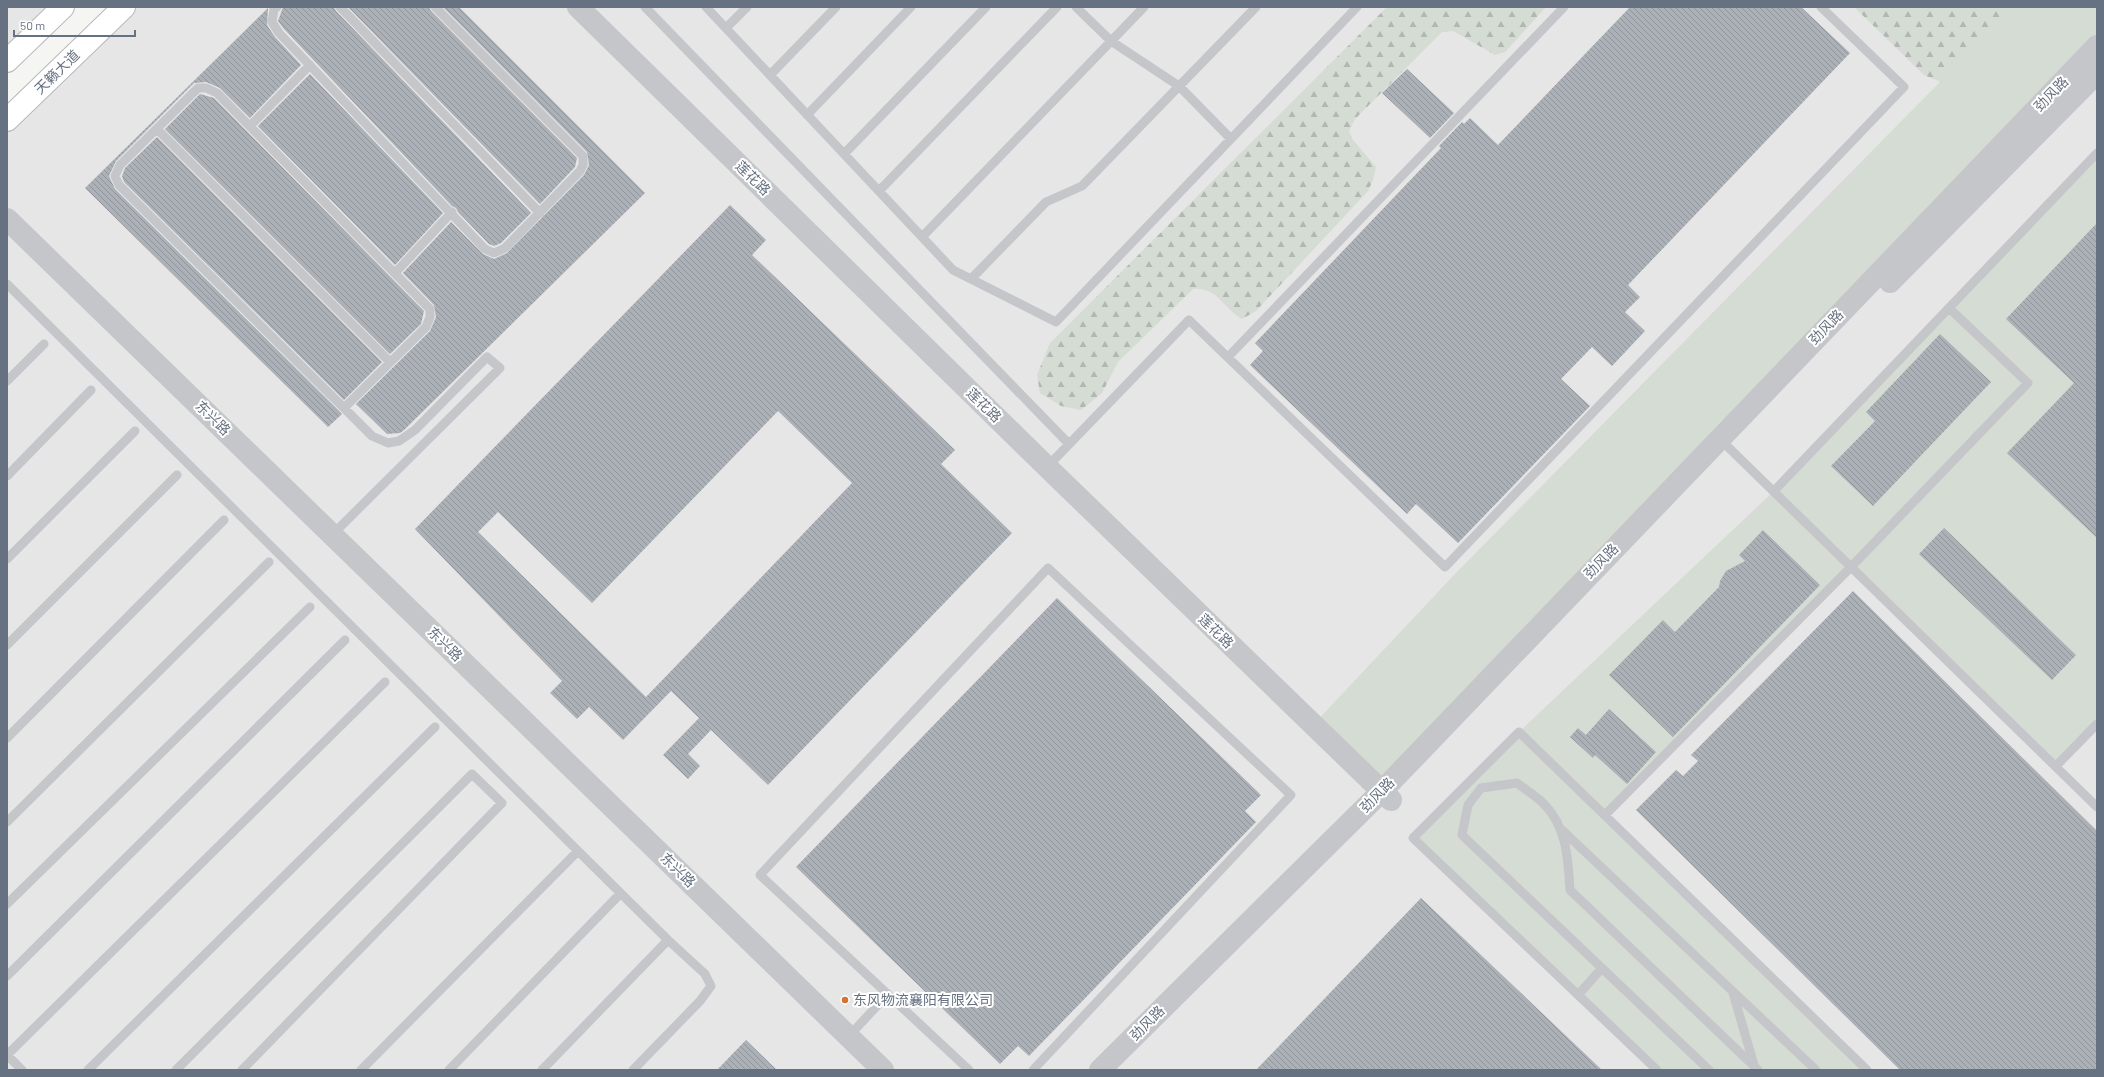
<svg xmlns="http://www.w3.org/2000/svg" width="2104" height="1077" font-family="Barlow,'Noto Sans SC',sans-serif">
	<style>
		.built { fill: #e5e6e5 }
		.grass { fill: #d5dcd3 }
		.forest { fill: url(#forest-firs) }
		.building { fill: url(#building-back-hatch); fill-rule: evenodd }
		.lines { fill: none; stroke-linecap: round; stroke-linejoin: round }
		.secondary-casing { stroke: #b6b9be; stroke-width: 24 }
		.service { stroke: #c4c6ca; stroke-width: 9 }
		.tertiary { stroke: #c4c6ca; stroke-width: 22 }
		.secondary { stroke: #fff; stroke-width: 22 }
		.poi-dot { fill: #d57432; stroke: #fff; stroke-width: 1.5 }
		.labels { text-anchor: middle; stroke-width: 4; stroke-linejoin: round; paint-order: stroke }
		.street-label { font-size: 14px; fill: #667181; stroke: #fff }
		.poi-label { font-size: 14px; fill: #667181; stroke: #fff; text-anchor: start }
	</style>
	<defs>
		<pattern id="forest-firs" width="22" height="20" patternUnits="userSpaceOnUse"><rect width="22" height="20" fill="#d5dcd3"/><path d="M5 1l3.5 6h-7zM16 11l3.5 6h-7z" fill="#b1b7b1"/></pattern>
		<pattern id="building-back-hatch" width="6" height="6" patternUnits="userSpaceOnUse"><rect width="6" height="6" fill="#acb1b8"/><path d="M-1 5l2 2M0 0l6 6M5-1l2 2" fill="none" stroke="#90949b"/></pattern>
	</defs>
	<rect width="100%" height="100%" fill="#f5f5f2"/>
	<!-- built -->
	<path class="built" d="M 7,7 L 63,7 L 7,61 Z
		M 124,7 L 2097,7 L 2097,1070 L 7,1070 L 7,120 Z"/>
	<!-- grass -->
	<path class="grass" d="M 2014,7 L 2097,7 L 2097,46 L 1382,791 L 1313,725 L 1453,576 Z
		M 2097,153 L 2097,724 L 2056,766 L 1851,568 L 1605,815 L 1867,1070 L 1657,1070 L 1413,838 L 1519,732 L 1774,491 Z"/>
	<!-- forest -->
	<path class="forest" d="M 1387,7 L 1546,7 L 1505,52 L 1495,55 L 1453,31 L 1442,32 L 1355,119 L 1349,131 L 1353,140 L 1376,167 L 1373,180 L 1368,191 L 1256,311 L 1242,319 C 1223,308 1217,286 1193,289 L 1118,362 L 1102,393 L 1081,410 L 1061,406 L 1040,393 L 1037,375 L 1050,343 Z
		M 1854,7 L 2014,7 L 1941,82 L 1924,75 Z"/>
	<!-- building -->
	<path class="building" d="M 283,7 L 334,7 L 336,11 L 531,213 L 501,243 L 494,246 L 489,244 L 458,212 L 456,208 L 452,206 L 284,29 L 278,21 Z
		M 348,7 L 429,7 L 431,11 L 577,158 L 575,167 L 540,204 Z
		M 443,7 L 459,7 L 645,193 L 404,430 L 400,433 L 387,434 L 356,404 L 430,331 L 436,317 L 434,305 L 403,273 L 451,222 L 483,254 L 494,259 L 507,253 L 584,175 L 589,165 L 587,152 Z
		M 1630,7 L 1801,7 L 1850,53 L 1628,285 L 1640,297 L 1625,312 L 1645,331 L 1612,366 L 1592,347 L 1561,379 L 1590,406 L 1458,543 L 1416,504 L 1407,514 L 1250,365 L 1263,351 L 1255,343 L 1441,148 L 1439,146 L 1462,122 L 1464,124 L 1470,118 L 1498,145 Z
		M 268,8 L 267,25 L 275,37 L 301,65 L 250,118 L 220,88 L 206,82 L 194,83 L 116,161 L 109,176 L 115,189 L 342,414 L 328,427 L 85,188 Z
		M 1407,69 L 1454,113 L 1430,138 L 1382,93 Z
		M 310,74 L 443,213 L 395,265 L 258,126 Z
		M 200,94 L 214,98 L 424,311 L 421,324 L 390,354 L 165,129 Z
		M 157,137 L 382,362 L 344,400 L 124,182 L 122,176 L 125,168 Z
		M 730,205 L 766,240 L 752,255 L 955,450 L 941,464 L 1012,533 L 768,785 L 711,730 L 688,754 L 700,766 L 688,779 L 663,755 L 699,718 L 671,691 L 623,740 L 589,707 L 577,719 L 550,693 L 562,681 L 415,529 ZM 778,411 L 852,483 L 646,697 L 478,532 L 498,512 L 592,603 Z
		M 2097,223 L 2097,538 L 2007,453 L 2074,383 L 2006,319 Z
		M 1940,334 L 1991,382 L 1873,506 L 1831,466 L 1875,421 L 1866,412 Z
		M 1944,528 L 2076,655 L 2052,680 L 1919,554 Z
		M 1763,530 L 1820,585 L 1673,737 L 1609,675 L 1663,620 L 1675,632 L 1719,587 L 1720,581 L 1726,571 L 1745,561 L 1739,555 Z
		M 1853,591 L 2097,831 L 2097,1070 L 1900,1070 L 1636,810 L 1676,770 L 1683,776 L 1698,761 L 1691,755 Z
		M 1057,598 L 1261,795 L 1245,811 L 1256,822 L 1029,1056 L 1018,1046 L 1000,1064 L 796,867 Z
		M 1609,709 L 1656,752 L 1627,784 L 1595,755 L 1593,758 L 1570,737 L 1578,728 L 1586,735 Z
		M 1421,898 L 1602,1070 L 1256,1070 Z
		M 746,1040 L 777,1070 L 717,1070 Z"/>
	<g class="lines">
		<defs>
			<path id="secondary" d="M 7,61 L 63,7
				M 7,120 L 124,7"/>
		</defs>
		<!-- secondary casing -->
		<use href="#secondary" class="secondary-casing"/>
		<!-- service -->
		<path class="service" d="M 277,7 L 274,9 L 272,22 L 279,33 L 485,249 L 494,253 L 505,248 L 580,171 L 583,165 L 583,156 L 435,7
			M 340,7 L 540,213
			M 645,7 L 1069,444
			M 706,7 L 953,270 L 1056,322 L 1357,7
			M 1076,7 L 1111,41 L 1179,86 L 1231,139
			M 726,28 L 747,7
			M 770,75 L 836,7
			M 807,115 L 911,7
			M 250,126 L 310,65
			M 157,129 L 390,362
			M 844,154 L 986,7
			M 879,191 L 1057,7
			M 922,237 L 1144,7
			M 395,273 L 452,212
			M 971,279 L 1046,202 L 1082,186 L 1256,7
			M 7,284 L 578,851 L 361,1070
			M 1228,357 L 1564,7
			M 7,381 L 44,344
			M 1727,446 L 2097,807
			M 1047,467 L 1189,320 L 1445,567 L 1904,87 L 1821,7
			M 7,476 L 91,390
			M 1774,491 L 2097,153
			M 332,535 L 500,368 L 487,357 L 415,430 L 399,441 L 388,443 L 372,436 L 344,408 L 119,185 L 115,176 L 120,165 L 198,88 L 206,88 L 217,93 L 430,309 L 430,317 L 426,327 L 344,408
			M 7,559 L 135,431
			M 7,645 L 177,475
			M 7,738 L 224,520
			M 2056,766 L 2097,724
			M 1605,815 L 1851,567 L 2028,383 L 1949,308
			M 7,822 L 269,562
			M 1562,830 L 1816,1070
			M 7,904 L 310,607
			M 7,976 L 345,640
			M 1733,993 L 1754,1065
			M 1578,995 L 1602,968
			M 849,1036 L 888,994
			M 7,1055 L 385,682
			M 7,1055 L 22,1070
			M 88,1070 L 435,727
			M 176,1070 L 472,774 L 502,803 L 242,1070
			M 449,1070 L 620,894
			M 542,1070 L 668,940 L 578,851
			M 633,1070 L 700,1001 L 711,986 L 705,974 L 668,940
			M 969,1070 L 760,875 L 1048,568 L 1291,795 L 1033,1070
			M 1657,1070 L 1413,838 L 1519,732 L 1867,1070
			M 1709,1070 L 1462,835 L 1468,805 L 1481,788 L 1517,783 C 1526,790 1536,796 1544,804 C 1567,827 1568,860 1570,890 L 1758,1070"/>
		<!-- tertiary -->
		<path class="tertiary" d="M 578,7 L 1047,467 L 1391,800
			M 7,219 L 883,1070
			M 1890,282 L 2097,73
			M 1100,1070 L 1382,791 L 2097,46"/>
		<!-- secondary -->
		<use href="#secondary" class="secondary"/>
	</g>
	<!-- markers -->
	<circle class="poi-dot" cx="845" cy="1000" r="4"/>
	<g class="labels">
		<!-- street labels -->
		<g class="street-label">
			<text transform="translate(57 72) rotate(-44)" y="5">天籁大道</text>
			<text transform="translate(2051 94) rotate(-46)" y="5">劲风路</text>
			<text transform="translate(753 178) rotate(44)" y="5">莲花路</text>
			<text transform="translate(1826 327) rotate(-46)" y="5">劲风路</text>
			<text transform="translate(984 405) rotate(44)" y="5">莲花路</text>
			<text transform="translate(213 418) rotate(44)" y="5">东兴路</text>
			<text transform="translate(1601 561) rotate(-46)" y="5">劲风路</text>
			<text transform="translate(1216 631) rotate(44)" y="5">莲花路</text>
			<text transform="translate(445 644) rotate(44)" y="5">东兴路</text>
			<text transform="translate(1377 795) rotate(-46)" y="5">劲风路</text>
			<text transform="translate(678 870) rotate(44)" y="5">东兴路</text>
			<text transform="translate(1147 1023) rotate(-45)" y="5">劲风路</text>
		</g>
		<!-- poi labels -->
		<g class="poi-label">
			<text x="853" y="1005">东风物流襄阳有限公司</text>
		</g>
	</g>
	<!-- border -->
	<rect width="2104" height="1077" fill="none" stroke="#667181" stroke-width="16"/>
	<!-- scale -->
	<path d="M14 30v6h121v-6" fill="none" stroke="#667181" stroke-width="2"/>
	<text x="20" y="30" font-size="12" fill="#667181" stroke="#ffffff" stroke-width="3" paint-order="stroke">50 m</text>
</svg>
